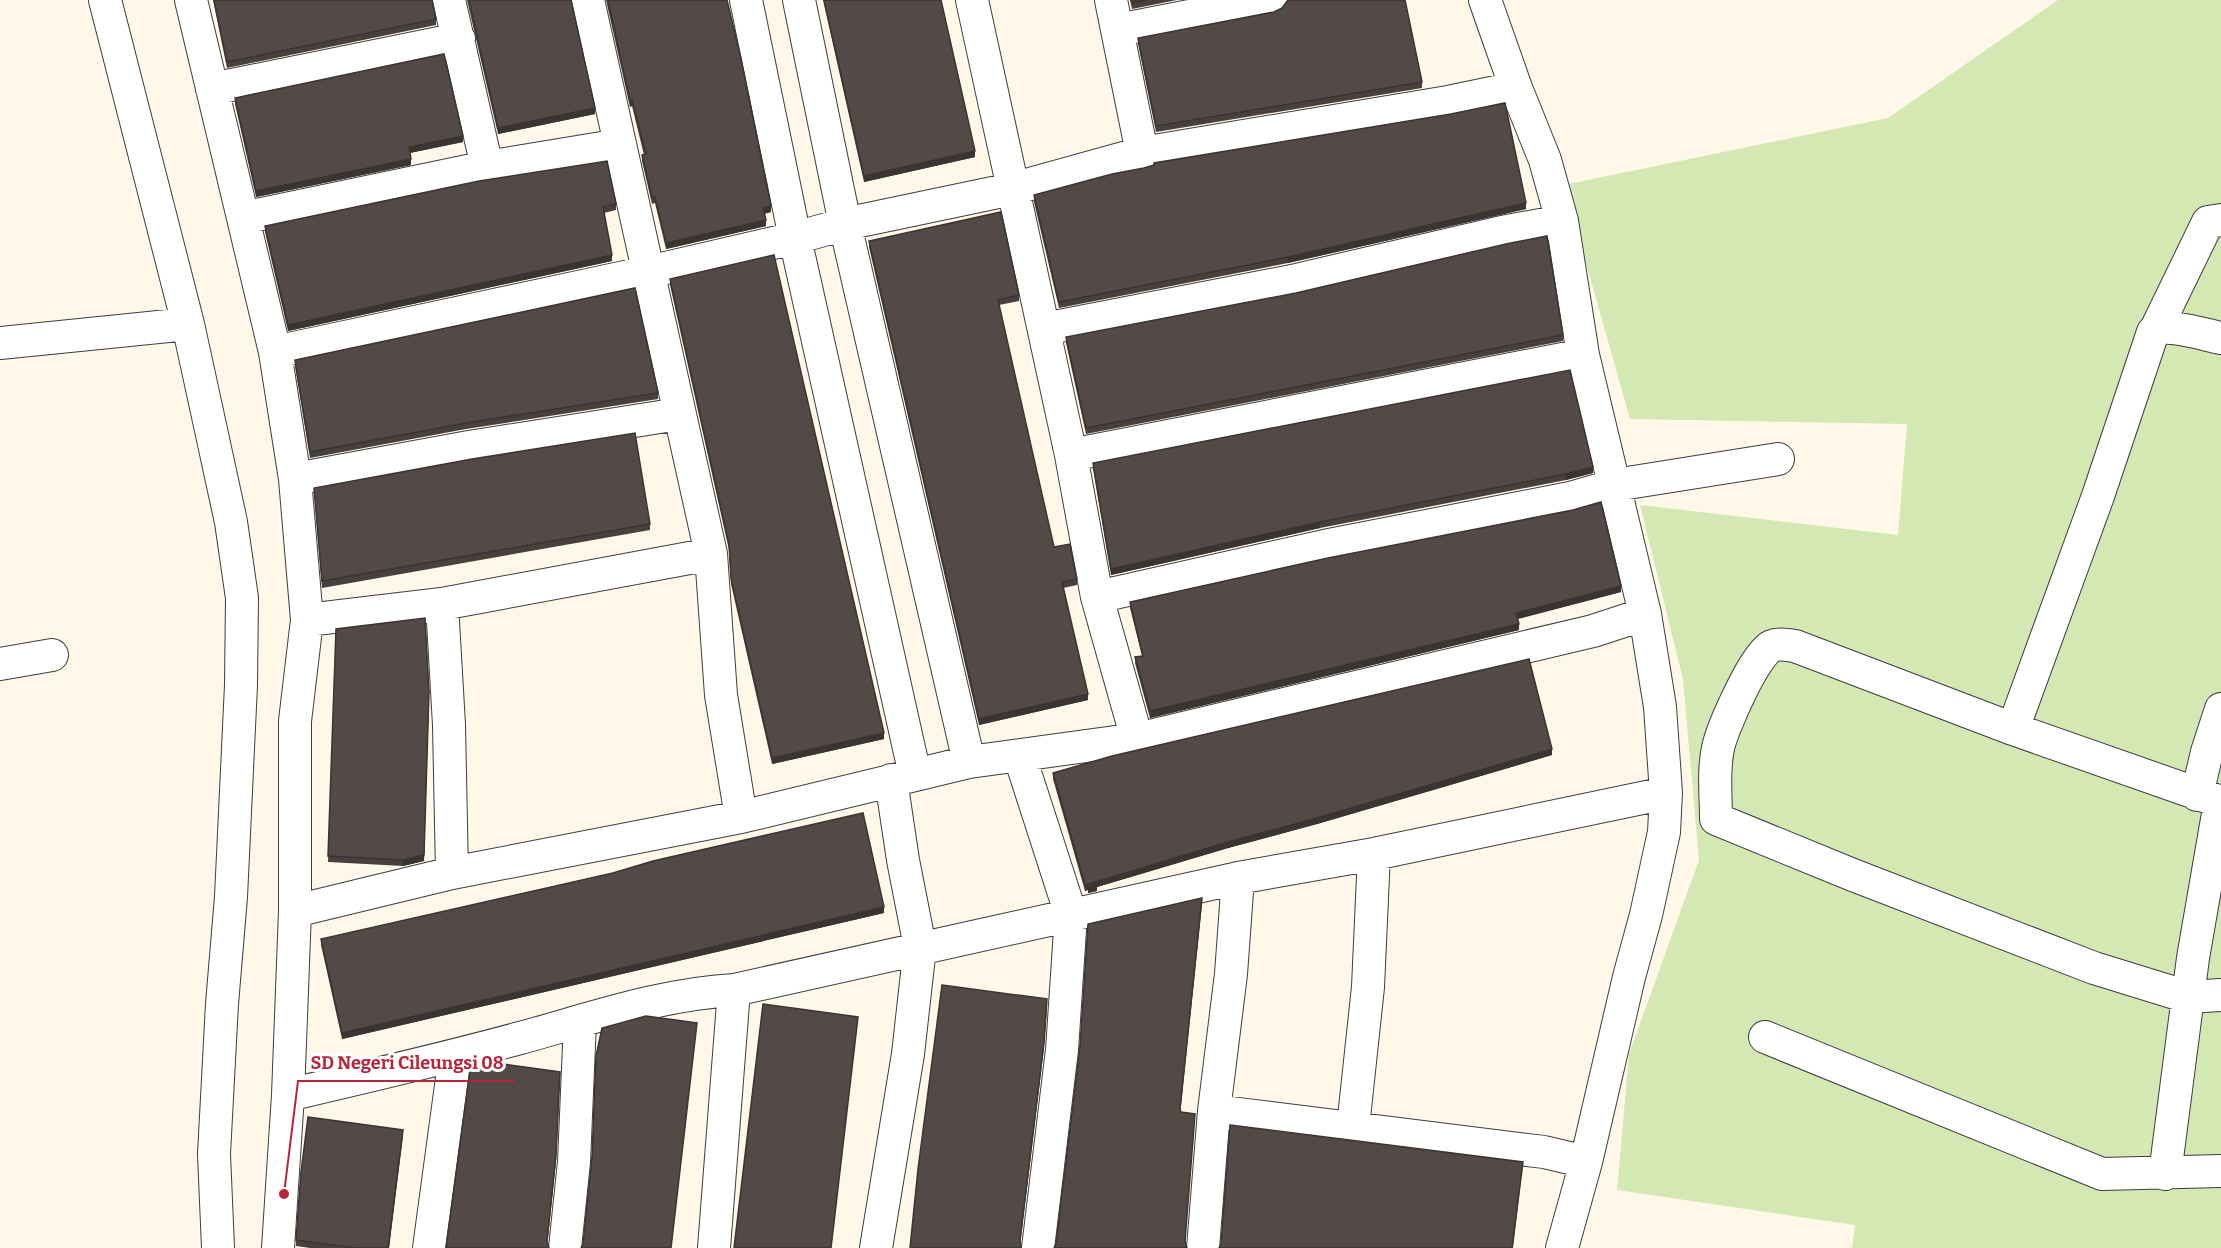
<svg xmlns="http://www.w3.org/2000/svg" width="2221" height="1248" font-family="Bitter,serif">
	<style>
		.green { fill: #d3e8b3 }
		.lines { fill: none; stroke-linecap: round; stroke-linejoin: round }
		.minor-casing { stroke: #3d3d3d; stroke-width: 34 }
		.minor { stroke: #fff; stroke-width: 32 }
		.wall { fill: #47403d }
		.shaded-wall { fill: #3a3432 }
		.building { fill: #534a47; stroke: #3a3432; stroke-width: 1.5 }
		.leader { fill: none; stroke: #b82439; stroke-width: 2 }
		.callout-dot { fill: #b82439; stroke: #fff; stroke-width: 2 }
		.callout-label { font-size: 18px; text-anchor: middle; font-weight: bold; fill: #b82439; stroke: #fff; stroke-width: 6; stroke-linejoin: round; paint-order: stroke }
	</style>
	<rect width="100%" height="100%" fill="#fff8e8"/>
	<!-- green -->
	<path class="green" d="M 2058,0 L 2221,0 L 2221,1248 L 1852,1248 L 1855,1225 L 1617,1190 L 1629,1054 L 1699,860 L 1683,679 L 1640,505 L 1898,535 L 1907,424 L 1630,419 L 1564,185 L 1888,118 Z"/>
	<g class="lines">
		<defs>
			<path id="minor" d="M 105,0 L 188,324 L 231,522 L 242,598 L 241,685 L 231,897 L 222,1004 L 214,1154 L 218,1248
				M 191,0 L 275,352 L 295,479 L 307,620 L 295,721 L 295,911 L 288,1095 L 278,1248
				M 449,0 L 487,167
				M 588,0 L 711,554 L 721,695 L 741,817
				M 746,0 L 795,238 L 915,775
				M 799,0 L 845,224 L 969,762
				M 972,0 L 1071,455 L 1097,597 L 1137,739
				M 1111,0 L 1142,153
				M 1485,0 L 1516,88 L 1545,160 L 1562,221 L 1583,355 L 1645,614 L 1660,707 L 1666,793 L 1664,832 L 1646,915 L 1629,977 L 1586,1162 L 1562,1248
				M 1118,30 L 1271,0
				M 212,89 L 459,39
				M 243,218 L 487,167 L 620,145
				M 1044,329 L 1292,281 L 1502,232 L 1562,221
				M 2156,329 L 2208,222 L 2221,220
				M 0,343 L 188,324
				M 275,352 L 648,272 L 795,238 L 845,224 L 1012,189 L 1142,153 L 1448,102 L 1516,88
				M 1071,455 L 1583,355
				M 295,479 L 469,447 L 679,414
				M 1097,597 L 1324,546 L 1570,498 L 1615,485 L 1778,459
				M 442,604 L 449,725 L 452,873
				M 307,620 L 442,604 L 711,554
				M 0,664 L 52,655
				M 2013,729 L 2098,496 L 2153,332 C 2166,322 2205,335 2221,338
				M 1020,757 L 1071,915 L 1062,1050 L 1038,1248
				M 2197,795 L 2207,752 L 2221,709
				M 2221,802 L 2013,729 L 1795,646 C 1788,645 1779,643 1772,646 C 1755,653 1722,729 1718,748 C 1713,771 1716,796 1716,819 L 1853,875 L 2094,968 L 2188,997 L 2221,995
				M 295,911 L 452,873 L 741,817 L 969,762 L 1137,739 L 1593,631 L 1645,614
				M 1765,1037 L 2102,1174 L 2221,1171
				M 288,1095 C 365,1077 443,1059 520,1038 C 590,1019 661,994 734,990 L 1238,878 L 1374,854 L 1666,793
				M 1214,1111 L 1544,1152 L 1586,1162
				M 1353,1127 L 1368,987 L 1374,854
				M 2165,1174 L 2193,958 L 2220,802
				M 429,1248 L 455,1056
				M 565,1248 L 574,1162 L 580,1022
				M 714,1248 L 734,990
				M 876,1248 L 908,1054 L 920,947 L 903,860 L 891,780
				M 1203,1248 L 1214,1111 L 1231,974 L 1238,878"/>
		</defs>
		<!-- minor casing -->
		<use href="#minor" class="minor-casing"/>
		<!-- minor -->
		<use href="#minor" class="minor"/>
	</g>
	<!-- wall -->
	<path class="wall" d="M 213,0 L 432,0 L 436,19 L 436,25 L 227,68 Z
		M 467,0 L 571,0 L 595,114 L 498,134 Z
		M 606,0 L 727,0 L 771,212 L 764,214 L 766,226 L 666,249 L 655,203 L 652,204 L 642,161 L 642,155 L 644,155 L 632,106 L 630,107 Z
		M 823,0 L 941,0 L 975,157 L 864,182 Z
		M 1130,0 L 1177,0 L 1132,9 Z
		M 1138,38 L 1422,82 L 1422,88 L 1156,132 L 1138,44 Z
		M 235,98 L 463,142 L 410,153 L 411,165 L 256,197 L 235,104 Z
		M 1034,195 L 1526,209 L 1288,263 L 1059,308 L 1034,202 Z
		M 616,204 L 616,210 L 604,213 L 612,261 L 288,331 L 265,232 L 265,226 Z
		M 869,241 L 1019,295 L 1019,301 L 999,305 L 1054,547 L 1077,579 L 1077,585 L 1063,588 L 1088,700 L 979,725 L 869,247 Z
		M 670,279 L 884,739 L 772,764 L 731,584 L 729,550 L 670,285 Z
		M 1563,335 L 1563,341 L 1086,434 L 1066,343 L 1066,337 Z
		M 295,360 L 658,393 L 658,399 L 466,429 L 310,458 L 295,366 Z
		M 1093,463 L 1593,473 L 1566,480 L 1320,528 L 1111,575 L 1093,469 Z
		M 314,488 L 650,524 L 650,530 L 322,588 Z
		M 1621,592 L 1518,619 L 1519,630 L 1150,718 L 1135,663 L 1135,657 L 1142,656 L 1130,608 L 1130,602 Z
		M 336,629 L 429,698 L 424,861 L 403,866 L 328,862 Z
		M 1552,755 L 1317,824 L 1228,848 L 1097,887 L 1097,891 L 1088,893 L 1088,890 L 1085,891 L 1053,779 L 1053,773 Z
		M 884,913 L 342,1039 L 321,945 L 321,939 Z
		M 403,1136 L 389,1248 L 310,1248 L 296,1246 L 296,1240 Z"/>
	<!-- shaded-wall -->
	<path class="shaded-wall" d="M 632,100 L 632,106 L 630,107 L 630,101 Z
		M 595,108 L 595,114 L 498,134 L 498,128 Z
		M 463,136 L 463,142 L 409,153 L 409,147 Z
		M 975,151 L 975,157 L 864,182 L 864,176 Z
		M 411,159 L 411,165 L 256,197 L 256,191 Z
		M 1526,203 L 1526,209 L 1288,263 L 1288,257 Z
		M 771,206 L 771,212 L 763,214 L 763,208 Z
		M 766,220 L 766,226 L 666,249 L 666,243 Z
		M 612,255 L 612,261 L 288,331 L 288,325 Z
		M 1593,467 L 1593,473 L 1566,480 L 1566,474 Z
		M 1320,522 L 1320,528 L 1111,575 L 1111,569 Z
		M 1621,586 L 1621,592 L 1516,619 L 1516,613 Z
		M 1519,624 L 1519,630 L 1150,718 L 1150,711 Z
		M 429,692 L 424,861 L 403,866 L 403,860 Z
		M 1088,694 L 1088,700 L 979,725 L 979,719 Z
		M 884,733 L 884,739 L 772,764 L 772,758 Z
		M 1552,749 L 1552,755 L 1317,824 L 1228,848 L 1097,887 L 1097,891 L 1088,893 L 1088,890 L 1085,891 L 1085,885 L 1228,842 Z
		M 1202,898 L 1202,904 L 1180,1115 L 1180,1109 Z
		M 884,907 L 884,913 L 342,1039 L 342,1033 Z
		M 1047,1005 L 1044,1048 L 1020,1246 L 1020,1240 Z
		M 560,1072 L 556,1161 L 547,1247 Z
		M 403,1130 L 389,1248 L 388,1248 Z
		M 1523,1162 L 1513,1248 L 1512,1248 Z"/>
	<!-- building -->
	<path class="building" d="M 214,0 L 432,0 L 436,19 L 227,62 Z
		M 469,0 L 571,0 L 595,108 L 498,128 Z
		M 608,0 L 727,0 L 741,59 L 771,206 L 763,208 L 766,220 L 666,243 L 655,197 L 652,198 L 642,155 L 646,154 L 632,100 L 630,101 Z
		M 824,0 L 941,0 L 975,151 L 864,176 Z
		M 1131,0 L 1147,0 L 1132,3 Z
		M 1288,0 L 1405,0 L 1422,82 L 1156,126 L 1138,38 L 1274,12 L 1282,8 Z
		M 444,54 L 463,136 L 409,147 L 411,159 L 256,191 L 235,98 Z
		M 1505,103 L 1526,203 L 1288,257 L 1059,302 L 1034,195 L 1112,174 L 1144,168 L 1154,165 L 1154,163 L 1451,114 Z
		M 607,161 L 616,204 L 603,207 L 612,255 L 288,325 L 265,226 L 479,181 Z
		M 1001,212 L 1019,295 L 998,300 L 1054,547 L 1070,544 L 1077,579 L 1062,582 L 1088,694 L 979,719 L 869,241 Z
		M 1547,236 L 1563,335 L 1086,428 L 1066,337 L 1296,293 L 1506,244 Z
		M 774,255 L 884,733 L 772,758 L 731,578 L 729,544 L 670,279 Z
		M 635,288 L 658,393 L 466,423 L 310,452 L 295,360 Z
		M 1570,370 L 1593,467 L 1566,474 L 1320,522 L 1111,569 L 1093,463 Z
		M 635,433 L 650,524 L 322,581 L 314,488 L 472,459 Z
		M 1601,502 L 1621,586 L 1516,613 L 1519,624 L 1150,711 L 1135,657 L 1143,656 L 1130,602 L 1328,558 L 1573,510 Z
		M 425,618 L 429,692 L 424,855 L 403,860 L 328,856 L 336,629 Z
		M 1529,659 L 1552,749 L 1317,818 L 1228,842 L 1089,884 L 1097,885 L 1088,887 L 1088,884 L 1085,885 L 1053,773 L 1112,756 Z
		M 863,813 L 884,907 L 342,1033 L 321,939 L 613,873 L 653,861 Z
		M 1202,898 L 1180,1109 L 1181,1112 L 1195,1114 L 1185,1241 L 1187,1248 L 1054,1248 L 1056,1244 L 1080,1046 L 1088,924 Z
		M 942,985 L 1047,999 L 1044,1042 L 1020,1240 L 1021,1248 L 910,1248 L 918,1169 Z
		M 763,1004 L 858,1017 L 831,1248 L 734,1248 Z
		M 646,1016 L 697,1023 L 671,1248 L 581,1248 L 583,1244 L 592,1157 L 596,1056 L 602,1028 Z
		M 482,1061 L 560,1072 L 556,1155 L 547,1241 L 549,1248 L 446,1248 L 471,1063 Z
		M 308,1117 L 403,1130 L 388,1248 L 354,1248 L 296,1240 L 301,1172 Z
		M 1230,1125 L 1523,1162 L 1512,1248 L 1219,1248 L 1221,1244 Z"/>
	<!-- callouts -->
	<path class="leader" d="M284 1194L298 1081H515"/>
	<circle class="callout-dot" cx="284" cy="1194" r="6"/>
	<g class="callout-label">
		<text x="407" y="1069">SD Negeri Cileungsi 08</text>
	</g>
</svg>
